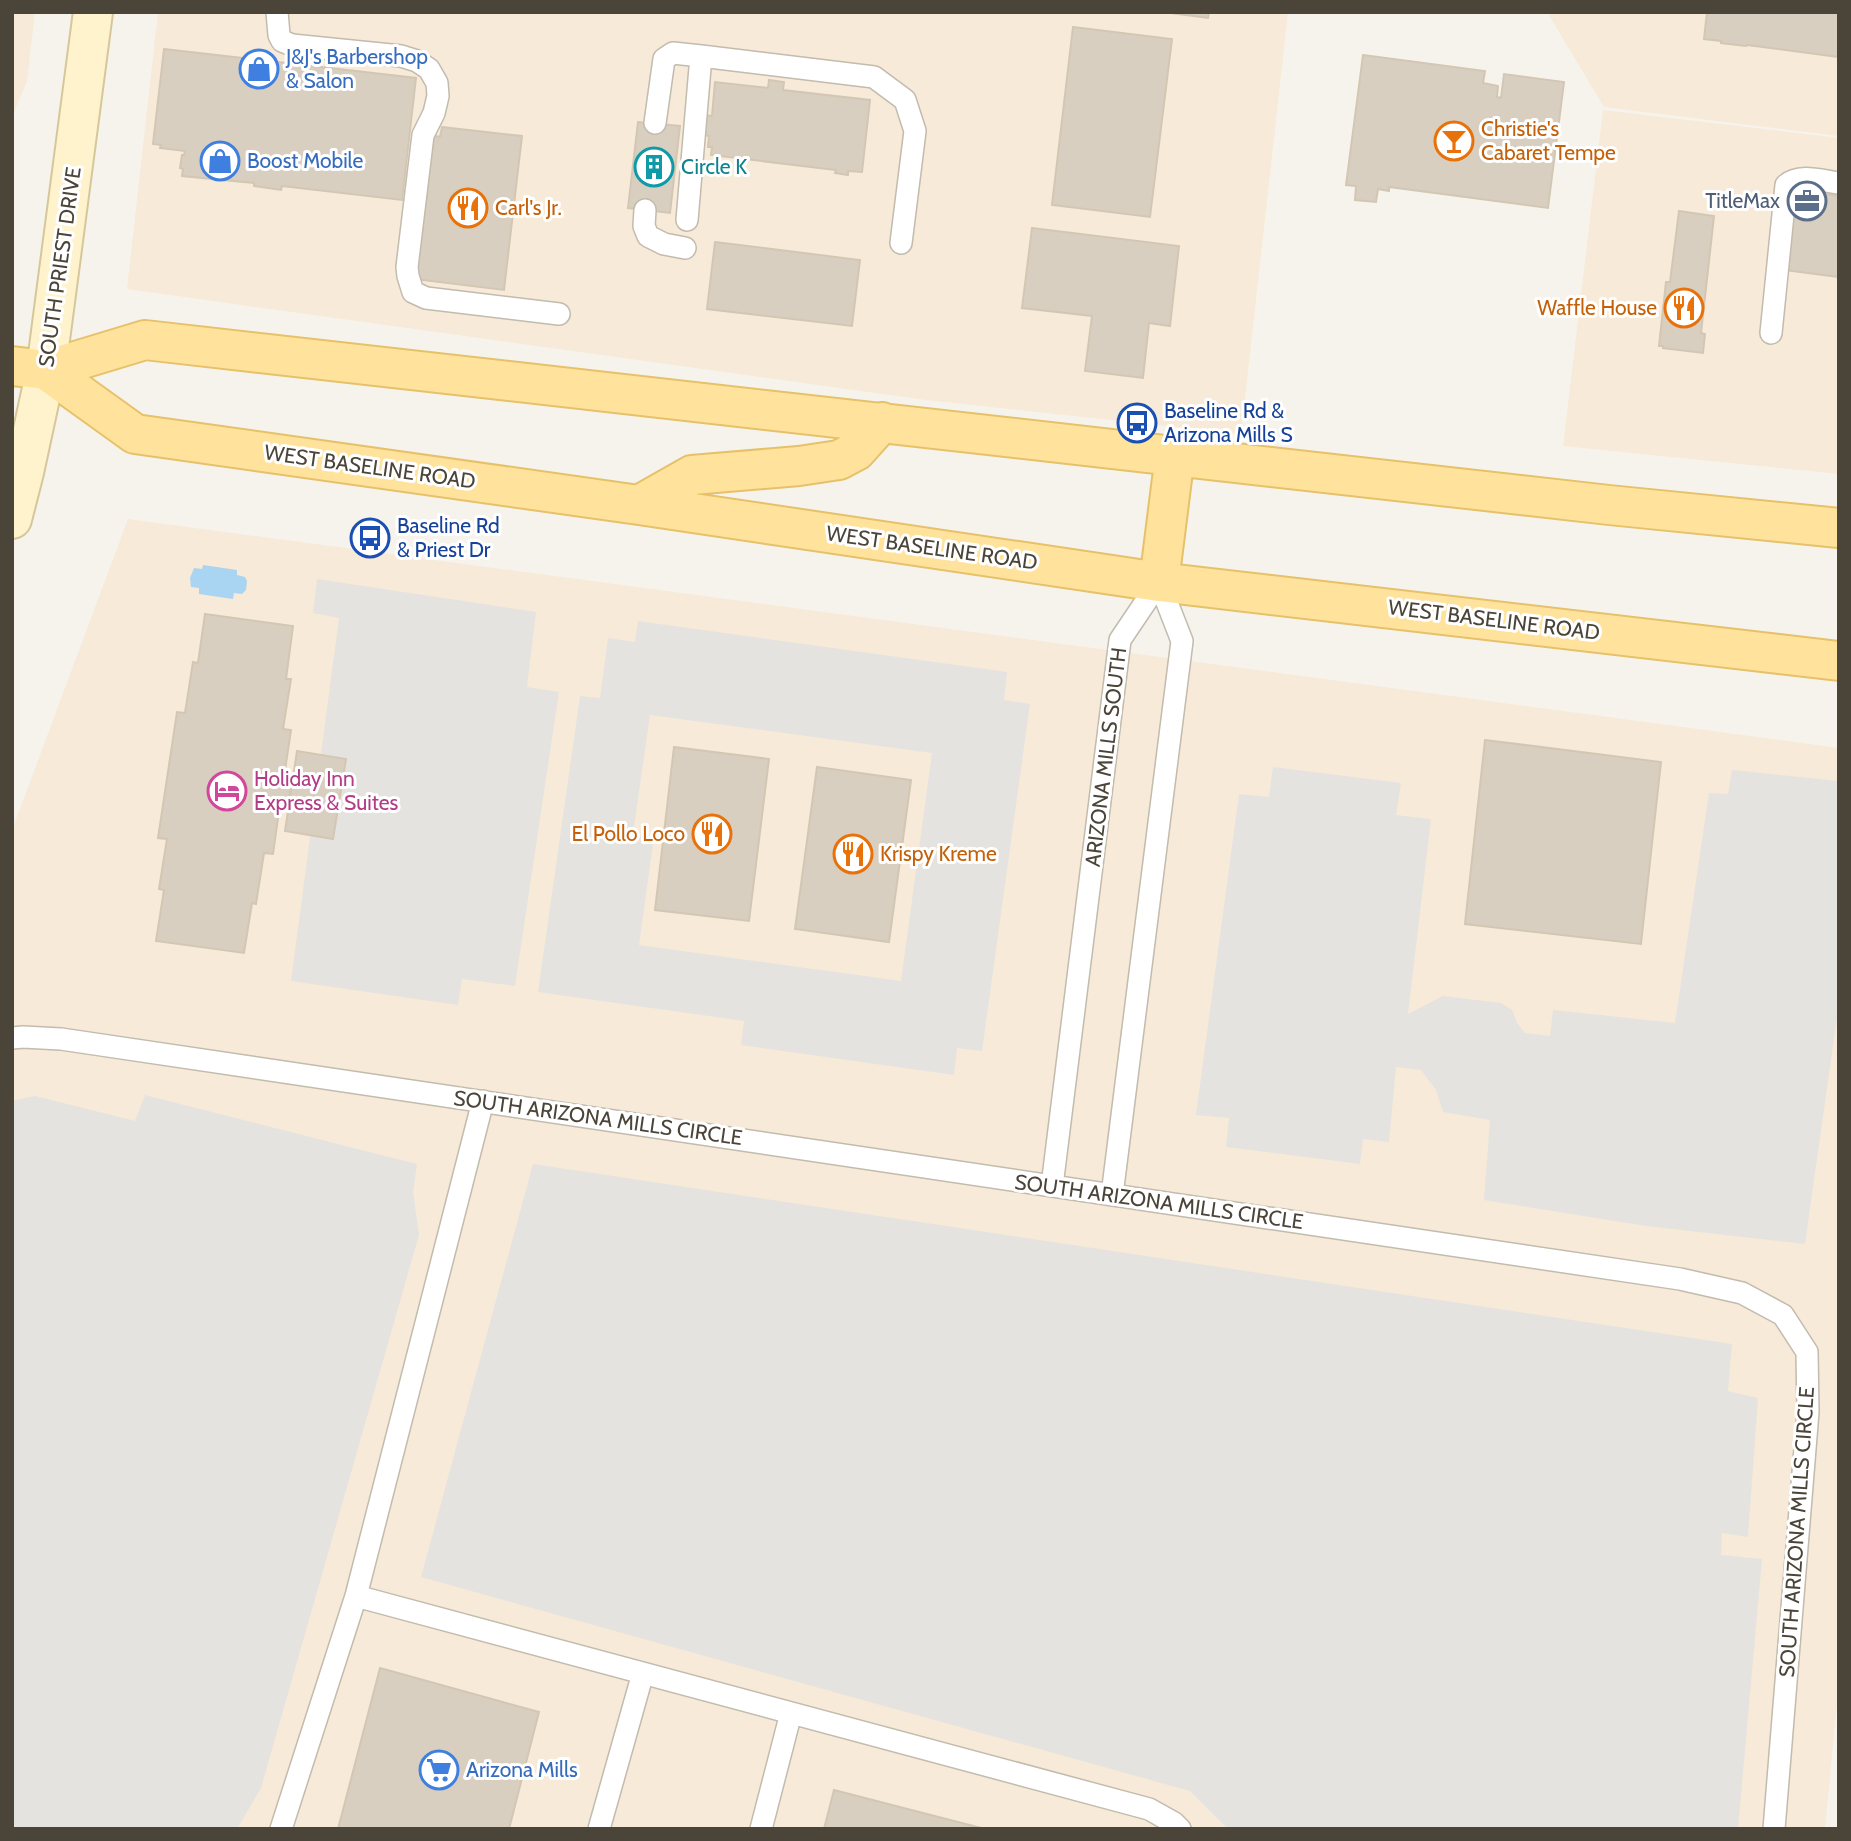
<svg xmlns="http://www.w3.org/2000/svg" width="1851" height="1841" font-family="Cabin,sans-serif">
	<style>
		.commercial { fill: #f7ead8 }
		.parking { fill: #e5e3e0; fill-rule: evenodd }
		.water { fill: #a9d4f2 }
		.building { fill: #d8cfc1; stroke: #d3c7b4; stroke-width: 2 }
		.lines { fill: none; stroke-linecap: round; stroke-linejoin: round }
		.lane-casing { stroke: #c2bbae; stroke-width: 24 }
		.secondary-casing { stroke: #d6c79b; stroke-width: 42 }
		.primary-casing { stroke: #e6c16a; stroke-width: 42 }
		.lane { stroke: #fff; stroke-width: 21 }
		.secondary { stroke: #fff3cd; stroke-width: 38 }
		.primary { stroke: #ffe39c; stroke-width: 38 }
		.labels { text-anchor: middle; stroke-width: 6; stroke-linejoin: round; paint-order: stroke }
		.shop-label { font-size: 21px; fill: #366cbe; stroke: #fff; text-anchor: start }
		.food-label { font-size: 21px; fill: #c56008; stroke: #fff; text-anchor: start }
		.culture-label { font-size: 21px; fill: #0d838f; stroke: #fff; text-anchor: start }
		.service-label { font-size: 21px; fill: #4e5e75; stroke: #fff; text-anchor: end }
		.street-label { font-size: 21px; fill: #4b4439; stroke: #fff }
		.transit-label { font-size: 21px; fill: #164399; stroke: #fff; text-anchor: start }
		.hotel-label { font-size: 21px; fill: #b23c85; stroke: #fff; text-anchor: start }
	</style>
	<rect width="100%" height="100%" fill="#f6f3ec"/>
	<!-- commercial -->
	<path class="commercial" d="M 12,12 L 35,12 L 27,81 L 12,117 Z
		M 158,12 L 1288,12 L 1241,434 L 926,400 L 127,289 Z
		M 1547,12 L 1839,12 L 1839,136 L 1604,107 Z
		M 1603,110 L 1839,138 L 1839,474 L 1563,446 Z
		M 128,519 L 1839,748 L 1839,1681 L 1825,1829 L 12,1829 L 12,830 Z"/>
	<!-- parking -->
	<path class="parking" d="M 317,579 L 536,612 L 527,687 L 559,692 L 515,986 L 462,979 L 458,1005 L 291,981 L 339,618 L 313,613 Z
		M 638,621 L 1007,672 L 1004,700 L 1030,704 L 982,1051 L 957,1048 L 954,1075 L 741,1045 L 744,1021 L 538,992 L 580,696 L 600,698 L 608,638 L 635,642 ZM 650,715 L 932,753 L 901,981 L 639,945 L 654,837 L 633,834 Z
		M 1273,767 L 1401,783 L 1396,815 L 1431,819 L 1408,1014 L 1443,996 L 1501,1003 L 1512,1010 L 1517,1023 L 1525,1033 L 1550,1036 L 1553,1010 L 1675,1023 L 1709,793 L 1728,794 L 1732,770 L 1839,781 L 1839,1003 L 1805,1244 L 1646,1226 L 1484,1200 L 1490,1120 L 1443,1112 L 1436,1090 L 1421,1070 L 1396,1067 L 1389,1142 L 1363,1139 L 1360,1164 L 1226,1147 L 1229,1118 L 1196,1115 L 1239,794 L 1269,797 Z
		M 145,1095 L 417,1164 L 413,1192 L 419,1235 L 261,1788 L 237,1829 L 12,1829 L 12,1101 L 35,1096 L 135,1121 Z
		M 533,1164 L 1732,1344 L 1728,1391 L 1758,1398 L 1748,1537 L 1722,1533 L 1721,1555 L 1762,1559 L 1738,1829 L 1228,1829 L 1190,1791 L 421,1577 Z"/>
	<!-- water -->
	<path class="water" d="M 203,565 L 237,570 L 237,575 L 245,577 L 247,581 L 246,590 L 242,594 L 234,593 L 233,599 L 199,594 L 199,588 L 191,587 L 190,578 L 194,568 L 202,569 Z"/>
	<!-- building -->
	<path class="building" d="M 1163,12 L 1209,12 L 1208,18 Z
		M 1707,12 L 1839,12 L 1839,57 L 1747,45 L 1746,46 L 1721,43 L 1721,41 L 1704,39 Z
		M 1073,27 L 1172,39 L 1150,217 L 1052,205 Z
		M 164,49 L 416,78 L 402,200 L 282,186 L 281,190 L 254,186 L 254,183 L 182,176 L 183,169 L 180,168 L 182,155 L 184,155 L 185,151 L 160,148 L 161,145 L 153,144 Z
		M 1363,55 L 1485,71 L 1483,83 L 1498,86 L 1497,97 L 1501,98 L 1504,74 L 1564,82 L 1548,208 L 1389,187 L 1389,191 L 1378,189 L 1376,202 L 1355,200 L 1356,186 L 1346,185 Z
		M 769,80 L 784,82 L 783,90 L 870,100 L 862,172 L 848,171 L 848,175 L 835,173 L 836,170 L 711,155 L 712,147 L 708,147 L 709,136 L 701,135 L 703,115 L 712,116 L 715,82 L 768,88 Z
		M 638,122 L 680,126 L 670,213 L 628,208 Z
		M 442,127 L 522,136 L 504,290 L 414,279 L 431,135 L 440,137 Z
		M 1793,190 L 1839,196 L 1839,277 L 1784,270 Z
		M 1679,211 L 1714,216 L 1701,333 L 1705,334 L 1703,353 L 1663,348 L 1663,346 L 1659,346 L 1666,282 L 1670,282 Z
		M 1032,228 L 1179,246 L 1170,326 L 1149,323 L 1143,378 L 1085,371 L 1092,316 L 1022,308 Z
		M 715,242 L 860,260 L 852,326 L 707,309 Z
		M 358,529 L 387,533 L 385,548 L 356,543 Z
		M 205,614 L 293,626 L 286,679 L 291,679 L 283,729 L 291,730 L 284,777 L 292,778 L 288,805 L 280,804 L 273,854 L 264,853 L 256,904 L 252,903 L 244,953 L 156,941 L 164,890 L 159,889 L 167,839 L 158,838 L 177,712 L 185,713 L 193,662 L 198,663 Z
		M 1485,740 L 1661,762 L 1641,944 L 1465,924 Z
		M 674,747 L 769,759 L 749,921 L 655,910 Z
		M 297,751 L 346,759 L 333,839 L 285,831 Z
		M 817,767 L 911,780 L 889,942 L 795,929 Z
		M 380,1668 L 539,1712 L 509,1829 L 338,1829 Z
		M 834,1790 L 985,1829 L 824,1829 Z"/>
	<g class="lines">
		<defs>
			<path id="lane" d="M 277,12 L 279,35 L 282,41 L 292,45 L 401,56 L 417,61 L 429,69 L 437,83 L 438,96 L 434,113 L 423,135 L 407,267 L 408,276 L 413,292 L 426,298 L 559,314
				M 655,123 L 664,59 L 673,53 L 701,56
				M 645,210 L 644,226 L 648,236 L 664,244 L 685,248
				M 687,220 L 701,56 L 874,77 L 905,100 L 915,131 L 901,243
				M 1771,333 L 1786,185 C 1800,173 1822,181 1839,183
				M 12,1038 L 23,1037 L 61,1039 L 1680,1279 L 1742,1293 L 1783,1315 L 1807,1352 L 1808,1412 L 1774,1829
				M 1052,1186 L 1120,640 L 1159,582
				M 1112,1195 L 1182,641 L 1159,582
				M 356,1596 L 1149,1809 L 1174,1823 L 1180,1829
				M 281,1829 L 356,1596 L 483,1101
				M 599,1829 L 643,1673
				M 761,1829 L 791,1713"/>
			<path id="secondary" d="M 12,519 L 24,472 L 46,370 L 93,12"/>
			<path id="primary" d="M 12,366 L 46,370 L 145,340 L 1609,505 L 1839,528
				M 46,370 L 135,434 L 639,505 L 1159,582 L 1839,661
				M 639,505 L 692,475 L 799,466 L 839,460 L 856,451 L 882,422
				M 1159,582 L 1175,455"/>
		</defs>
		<!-- lane casing -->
		<use href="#lane" class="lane-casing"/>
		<!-- secondary casing -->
		<use href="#secondary" class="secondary-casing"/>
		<!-- primary casing -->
		<use href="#primary" class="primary-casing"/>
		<!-- lane -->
		<use href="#lane" class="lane"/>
		<!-- secondary -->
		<use href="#secondary" class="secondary"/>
		<!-- primary -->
		<use href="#primary" class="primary"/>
	</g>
	<!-- icons -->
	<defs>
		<symbol id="shop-ring" viewBox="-11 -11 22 22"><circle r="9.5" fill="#fff" stroke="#3f7fe0" stroke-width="1.5"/><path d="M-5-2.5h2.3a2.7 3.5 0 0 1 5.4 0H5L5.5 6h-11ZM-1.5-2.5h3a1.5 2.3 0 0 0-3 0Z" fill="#3f7fe0"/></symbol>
		<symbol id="bar-ring" viewBox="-11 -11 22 22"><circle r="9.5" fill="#fff" stroke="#e8710a" stroke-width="1.5"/><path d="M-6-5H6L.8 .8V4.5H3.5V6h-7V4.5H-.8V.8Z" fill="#e8710a"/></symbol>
		<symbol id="building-ring" viewBox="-11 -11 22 22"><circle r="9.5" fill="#fff" stroke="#0f9aa8" stroke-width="1.5"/><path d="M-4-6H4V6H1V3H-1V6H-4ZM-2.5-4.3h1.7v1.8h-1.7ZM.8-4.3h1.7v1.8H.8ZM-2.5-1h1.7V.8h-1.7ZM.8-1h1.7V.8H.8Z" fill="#0f9aa8"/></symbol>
		<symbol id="office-ring" viewBox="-11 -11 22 22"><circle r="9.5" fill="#fff" stroke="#5c6f8a" stroke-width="1.5"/><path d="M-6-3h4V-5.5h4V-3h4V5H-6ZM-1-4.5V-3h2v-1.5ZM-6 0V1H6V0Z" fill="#5c6f8a"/></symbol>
		<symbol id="restaurant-ring" viewBox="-11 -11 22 22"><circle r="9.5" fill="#fff" stroke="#e8710a" stroke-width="1.5"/><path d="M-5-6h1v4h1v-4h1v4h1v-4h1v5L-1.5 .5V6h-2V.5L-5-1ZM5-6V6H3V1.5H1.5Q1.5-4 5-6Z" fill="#e8710a"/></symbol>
		<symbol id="bus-ring" viewBox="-11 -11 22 22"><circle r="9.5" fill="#fff" stroke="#1a4fb4" stroke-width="1.5"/><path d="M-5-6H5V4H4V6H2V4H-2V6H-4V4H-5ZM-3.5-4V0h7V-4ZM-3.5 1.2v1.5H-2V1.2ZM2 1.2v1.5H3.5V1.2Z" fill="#1a4fb4"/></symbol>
		<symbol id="hotel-ring" viewBox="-11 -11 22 22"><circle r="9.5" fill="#fff" stroke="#d1479c" stroke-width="1.5"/><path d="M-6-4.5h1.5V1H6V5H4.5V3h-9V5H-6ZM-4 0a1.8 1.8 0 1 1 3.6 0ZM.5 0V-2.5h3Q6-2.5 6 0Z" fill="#d1479c"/></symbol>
		<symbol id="supermarket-ring" viewBox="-11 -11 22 22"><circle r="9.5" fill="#fff" stroke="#3f7fe0" stroke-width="1.5"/><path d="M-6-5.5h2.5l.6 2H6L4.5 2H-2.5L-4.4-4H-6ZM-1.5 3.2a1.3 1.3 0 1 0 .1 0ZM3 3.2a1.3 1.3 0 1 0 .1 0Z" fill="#3f7fe0"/></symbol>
	</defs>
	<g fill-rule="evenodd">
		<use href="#shop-ring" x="237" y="47" width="44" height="44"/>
		<use href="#bar-ring" x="1432" y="119" width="44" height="44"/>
		<use href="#shop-ring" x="198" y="139" width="44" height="44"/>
		<use href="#building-ring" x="632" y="145" width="44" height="44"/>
		<use href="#office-ring" x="1785" y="179" width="44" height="44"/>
		<use href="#restaurant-ring" x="446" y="186" width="44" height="44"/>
		<use href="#restaurant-ring" x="1662" y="286" width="44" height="44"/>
		<use href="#bus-ring" x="1115" y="401" width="44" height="44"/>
		<use href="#bus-ring" x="348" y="516" width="44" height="44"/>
		<use href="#hotel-ring" x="205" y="769" width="44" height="44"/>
		<use href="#restaurant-ring" x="690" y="812" width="44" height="44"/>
		<use href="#restaurant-ring" x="831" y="832" width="44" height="44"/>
		<use href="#supermarket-ring" x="417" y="1748" width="44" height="44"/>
	</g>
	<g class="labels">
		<!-- shop labels -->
		<g class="shop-label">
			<text x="286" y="64">J&amp;J's Barbershop<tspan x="286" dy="24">&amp; Salon</tspan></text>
			<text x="247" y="168">Boost Mobile</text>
			<text x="466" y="1777">Arizona Mills</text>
		</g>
		<!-- food labels -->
		<g class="food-label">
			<text x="1481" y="136">Christie's<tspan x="1481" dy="24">Cabaret Tempe</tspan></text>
			<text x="495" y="215">Carl's Jr.</text>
			<text x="1657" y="315" text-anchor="end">Waffle House</text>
			<text x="685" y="841" text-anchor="end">El Pollo Loco</text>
			<text x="880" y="861">Krispy Kreme</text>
		</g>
		<!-- culture labels -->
		<g class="culture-label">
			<text x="681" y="174">Circle K</text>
		</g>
		<!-- service labels -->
		<g class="service-label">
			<text x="1780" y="208">TitleMax</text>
		</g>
		<!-- street labels -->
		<g class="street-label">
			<text transform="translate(60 267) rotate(-82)" y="7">SOUTH PRIEST DRIVE</text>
			<text transform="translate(370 467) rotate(8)" y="7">WEST BASELINE ROAD</text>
			<text transform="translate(932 548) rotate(8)" y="7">WEST BASELINE ROAD</text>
			<text transform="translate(1494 620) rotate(7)" y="7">WEST BASELINE ROAD</text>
			<text transform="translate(1106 757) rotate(-83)" y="7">ARIZONA MILLS SOUTH</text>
			<text transform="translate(598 1118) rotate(8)" y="7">SOUTH ARIZONA MILLS CIRCLE</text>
			<text transform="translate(1159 1202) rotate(8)" y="7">SOUTH ARIZONA MILLS CIRCLE</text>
			<text transform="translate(1797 1532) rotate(-86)" y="7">SOUTH ARIZONA MILLS CIRCLE</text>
		</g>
		<!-- transit labels -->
		<g class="transit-label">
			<text x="1164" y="418">Baseline Rd &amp;<tspan x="1164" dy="24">Arizona Mills S</tspan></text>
			<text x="397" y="533">Baseline Rd<tspan x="397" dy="24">&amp; Priest Dr</tspan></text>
		</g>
		<!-- hotel labels -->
		<g class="hotel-label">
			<text x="254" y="786">Holiday Inn<tspan x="254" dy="24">Express &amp; Suites</tspan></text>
		</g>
	</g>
	<!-- border -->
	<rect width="1851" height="1841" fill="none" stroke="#4b4439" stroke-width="28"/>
</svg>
